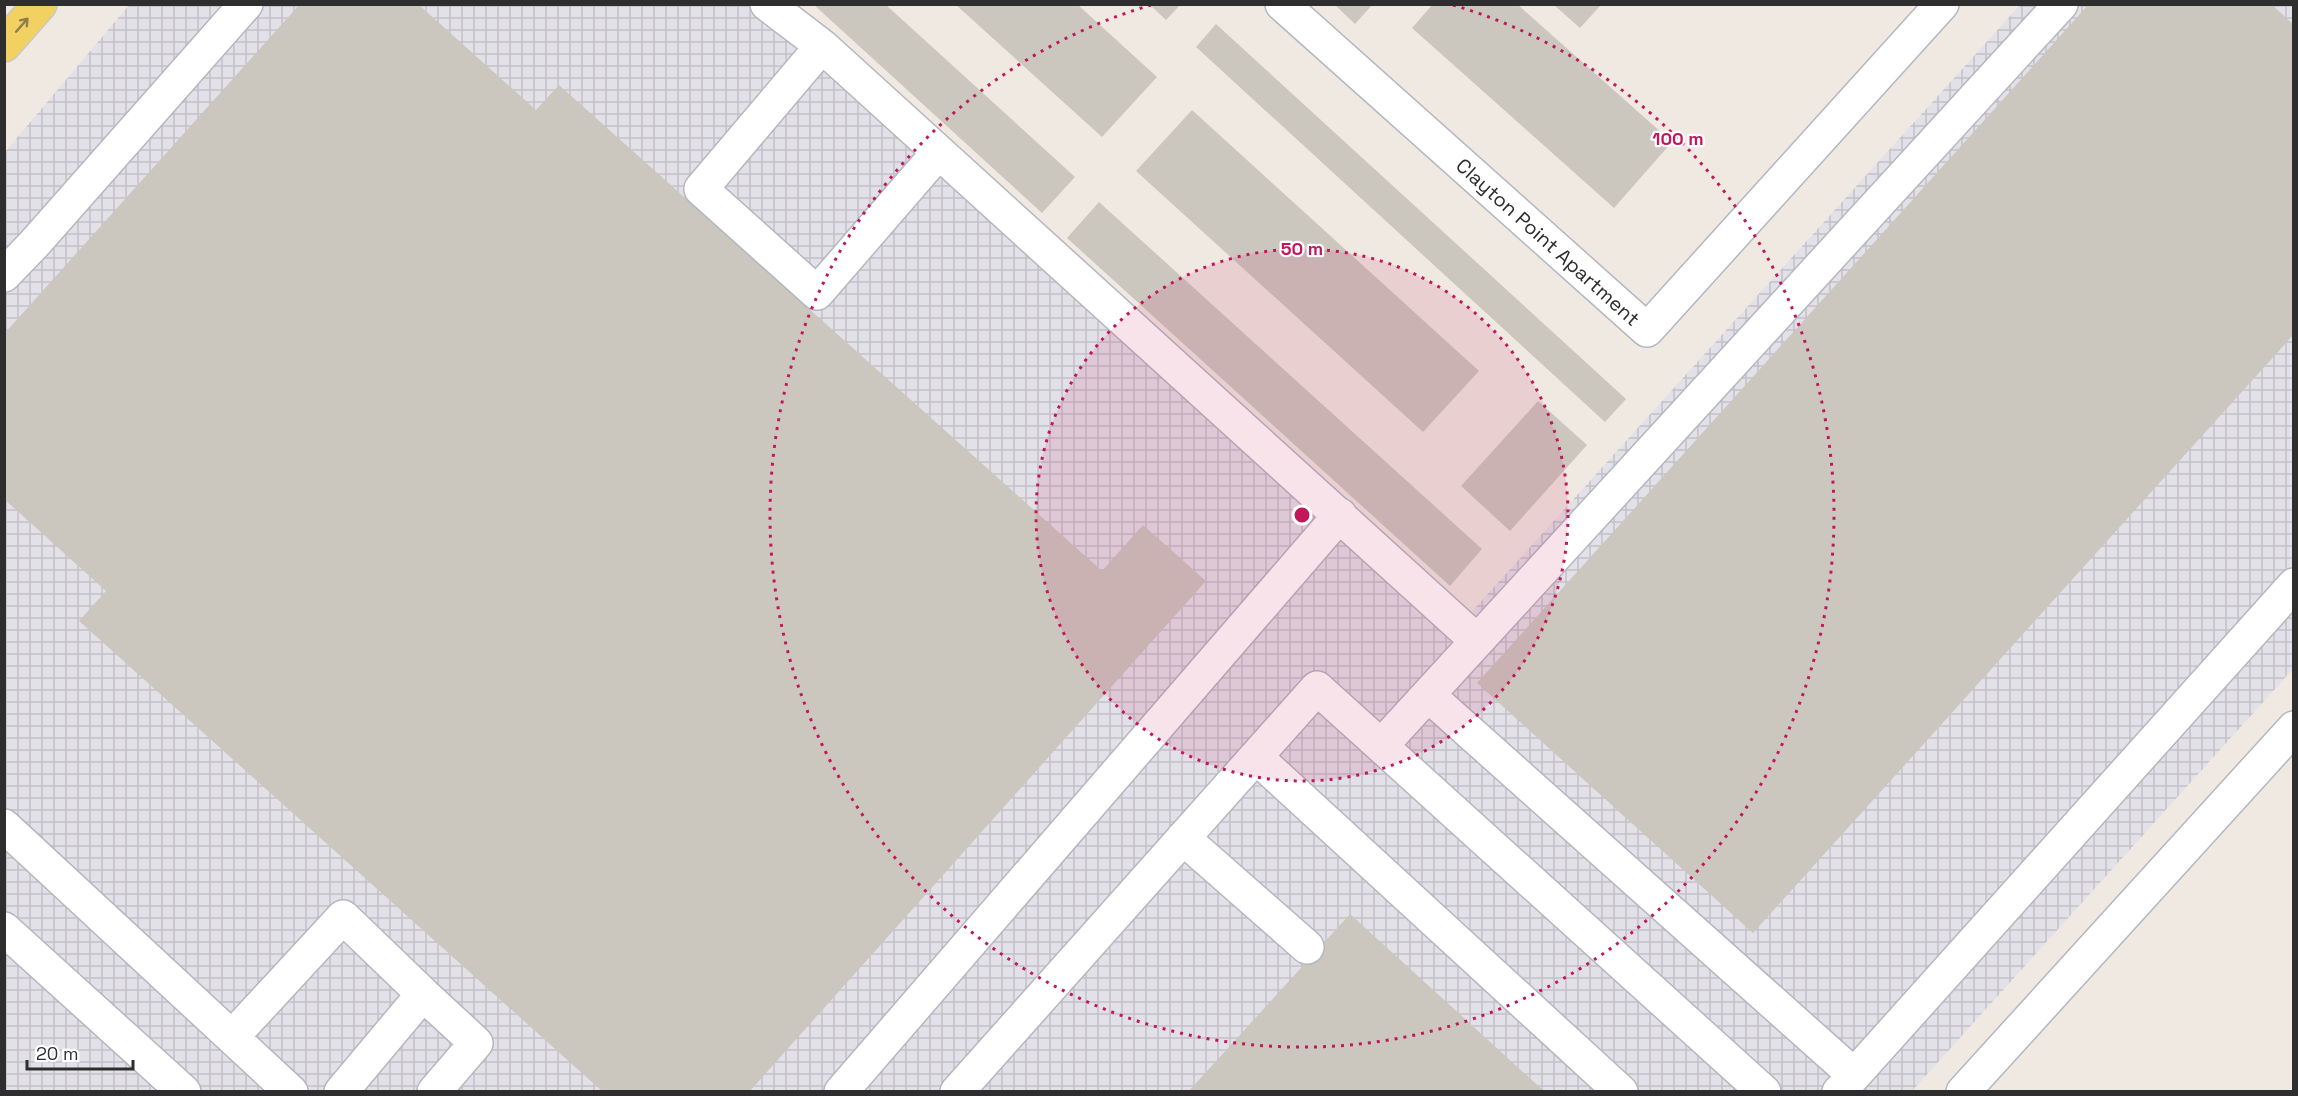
<svg xmlns="http://www.w3.org/2000/svg" width="2298" height="1096" font-family="'Space Grotesk',sans-serif">
	<style>
		.industrial { fill: url(#industrial-grid) }
		.building { fill: #cbc7bf }
		.lines { fill: none; stroke-linecap: round; stroke-linejoin: round }
		.minor-casing { stroke: #b4b7c1; stroke-width: 36 }
		.major-casing { stroke: #c9c9c9; stroke-width: 36 }
		.minor { stroke: #fff; stroke-width: 33 }
		.major { stroke: #f2d163; stroke-width: 33 }
		.oneway { stroke: #908048 }
		.ring { fill: none; stroke: #c2185b; stroke-width: 3; stroke-dasharray: 3 6 }
		.labels { text-anchor: middle; stroke-width: 4.5; stroke-linejoin: round; paint-order: stroke }
		.street-label { font-size: 20px; fill: #2e2e2e; stroke: #fff }
		.centre { fill: #c2185b; stroke: #fff; stroke-width: 3 }
		.ring-label { font-size: 18px; text-anchor: middle; font-weight: bold; fill: #c2185b; stroke: #fff; stroke-width: 4.5; stroke-linejoin: round; paint-order: stroke }
	</style>
	<defs>
		<pattern id="industrial-grid" width="8" height="8" patternUnits="userSpaceOnUse" patternTransform="scale(1.5)"><rect width="8" height="8" fill="#e3e1e8"/><path d="M0 4h8M4 0v8" fill="none" stroke="#c3c1c7"/></pattern>
	</defs>
	<rect width="100%" height="100%" fill="#efe9e1"/>
	<!-- industrial -->
	<path class="industrial" d="M 129,5 L 787,5 L 1466,618 L 2020,5 L 2293,5 L 2293,669 L 1912,1091 L 5,1092 L 5,152 Z"/>
	<!-- building -->
	<path class="building" d="M 300,4 L 418,4 L 536,110 L 559,85 L 1102,571 L 1143,525 L 1206,581 L 749,1092 L 603,1092 L 79,621 L 106,591 L 4,499 L 4,334 Z
		M 813,4 L 885,4 L 1075,177 L 1042,213 Z
		M 955,4 L 1077,4 L 1157,77 L 1102,137 Z
		M 1149,4 L 1181,4 L 1166,20 Z
		M 1334,4 L 1373,4 L 1355,24 Z
		M 1433,4 L 1517,4 L 1672,142 L 1614,208 L 1412,28 Z
		M 2089,4 L 2271,4 L 2294,25 L 2294,334 L 1753,933 L 1477,683 Z
		M 1554,5 L 1601,5 L 1580,28 Z
		M 1216,24 L 1626,399 L 1605,422 L 1196,47 Z
		M 1192,110 L 1479,371 L 1423,432 L 1136,171 Z
		M 1099,202 L 1482,549 L 1450,586 L 1067,238 Z
		M 1538,401 L 1587,445 L 1510,531 L 1461,486 Z
		M 1350,914 L 1545,1092 L 1188,1092 Z"/>
	<g class="lines">
		<defs>
			<path id="minor" d="M 767,4 L 822,46 L 1477,641
				M 1282,4 L 1647,330 L 1942,4
				M 822,46 L 701,189 L 817,293 L 938,153
				M 4,275 L 34,244 L 246,4
				M 1428,695 L 1854,1075
				M 1381,746 L 2061,4
				M 1256,757 L 1621,1092
				M 4,826 L 291,1092
				M 1183,838 L 1307,947
				M 4,929 L 184,1092
				M 423,994 L 476,1043 L 434,1092
				M 232,1037 L 343,917 L 423,994 L 341,1092
				M 841,1092 L 1340,515
				M 957,1092 L 1317,688 L 1764,1092
				M 1839,1092 L 2294,585
				M 1963,1092 L 2294,728"/>
			<path id="major" d="M 4,45 L 40,4"/>
		</defs>
		<!-- minor casing -->
		<use href="#minor" class="minor-casing"/>
		<!-- major casing -->
		<use href="#major" class="major-casing"/>
		<!-- minor -->
		<use href="#minor" class="minor"/>
		<!-- major -->
		<use href="#major" class="major"/>
	</g>
	<!-- one-way arrows -->
	<defs><path id="oneway-shaft" d="M-6 0H5M1.5-3L5.5 0L1.5 3" fill="none" stroke-width="1.6" stroke-linecap="round" stroke-linejoin="round" transform="scale(1.5)"/></defs>
	<use class="oneway" href="#oneway-shaft" transform="translate(22 25) rotate(-49)"/>
	<!-- distance rings -->
	<circle cx="1302" cy="515" r="266" fill="#c2185b" fill-opacity=".12"/>
	<g class="ring">
		<circle cx="1302" cy="515" r="266"/>
		<path d="M1453 5A532 532 0 1 1 1151 5"/>
	</g>
	<g class="labels">
		<!-- street labels -->
		<g class="street-label">
			<text transform="translate(1548 242) rotate(42)" y="7">Clayton Point Apartment</text>
		</g>
	</g>
	<circle cx="1302" cy="515" r="9" class="centre"/>
	<g class="ring-label">
		<text x="1678" y="145">100 m</text>
		<text x="1302" y="255">50 m</text>
	</g>
	<!-- border -->
	<rect width="2298" height="1096" fill="none" stroke="#2e2e2e" stroke-width="12"/>
	<!-- scale -->
	<path d="M27 1060v9h106v-9" fill="none" stroke="#2e2e2e" stroke-width="3"/>
	<text x="36" y="1060" font-size="18" fill="#2e2e2e" stroke="#ffffff" stroke-width="4.5" paint-order="stroke">20 m</text>
</svg>
